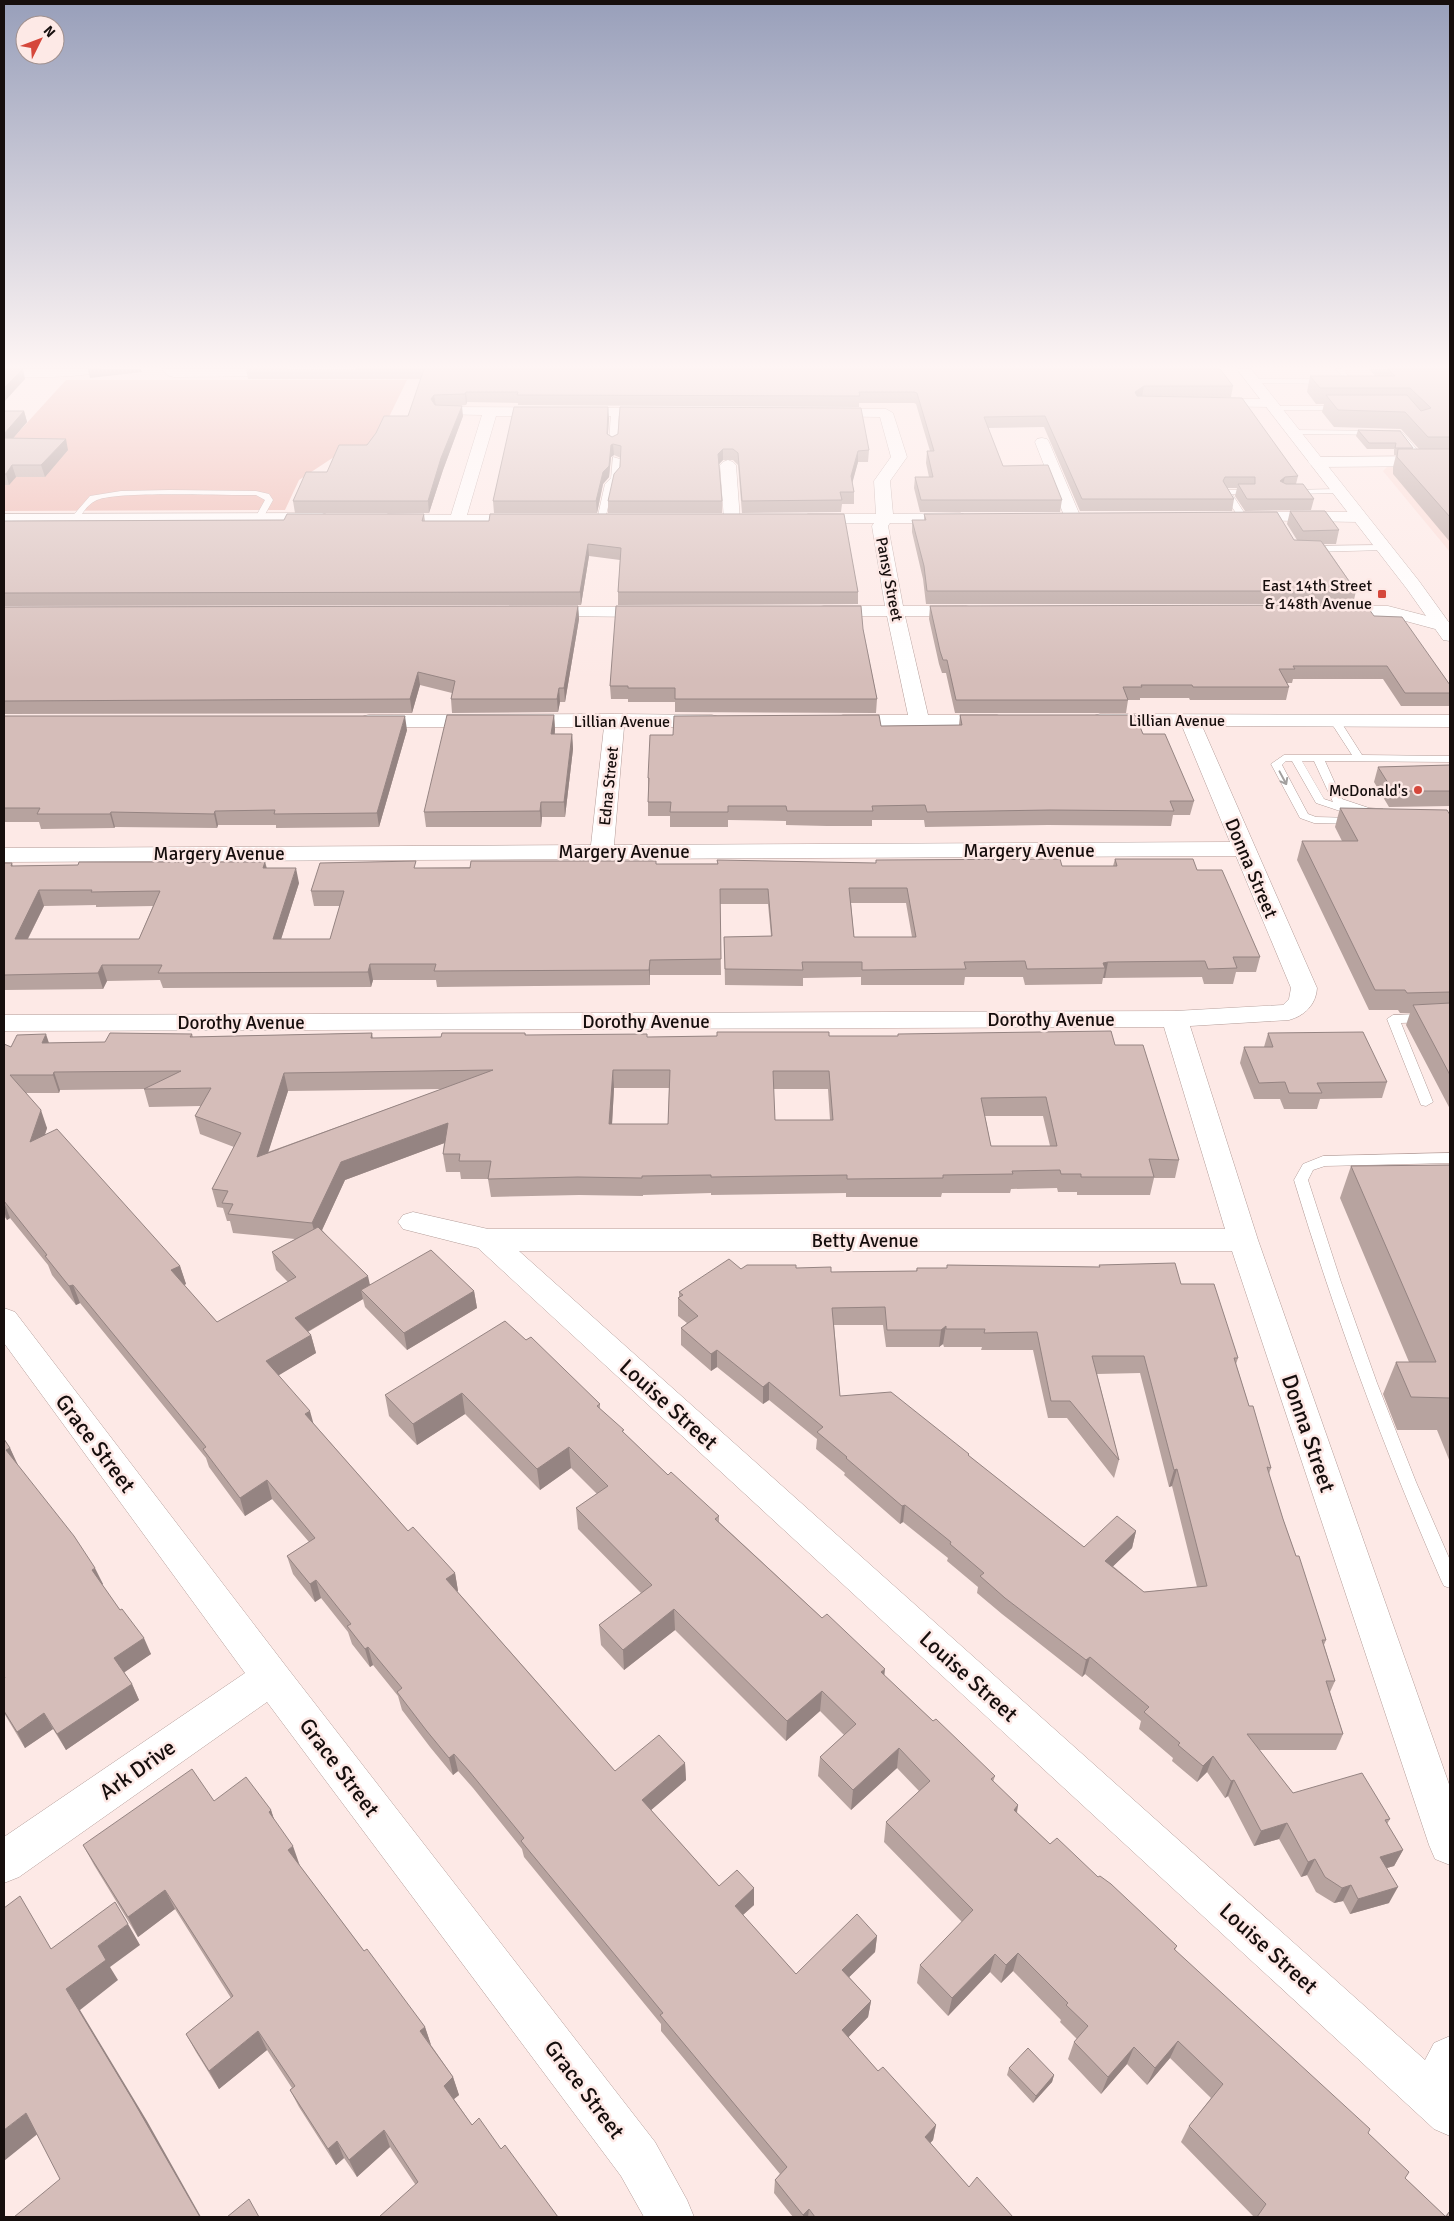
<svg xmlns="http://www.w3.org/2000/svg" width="1454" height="2221" font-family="Signika,sans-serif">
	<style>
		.built { fill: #fbdad4 }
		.green { fill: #ebb0a7 }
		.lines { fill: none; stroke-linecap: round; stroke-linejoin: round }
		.lane-casing { stroke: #b49d99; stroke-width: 1 }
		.street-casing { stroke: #b49d99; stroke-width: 1 }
		.primary-casing { stroke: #b49d99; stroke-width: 1 }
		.lane { fill: #fff; fill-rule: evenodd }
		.street { fill: #fff; fill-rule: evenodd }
		.primary { fill: #fff; fill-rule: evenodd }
		.wall { fill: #b7a39f; fill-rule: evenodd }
		.shaded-wall { fill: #958482 }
		.building { fill: #d5bdb9; stroke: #958482; fill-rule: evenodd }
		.oneway { stroke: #a29f9e }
		.poi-dot { fill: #d5473b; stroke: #fde9e6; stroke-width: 2 }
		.labels { text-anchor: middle; stroke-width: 5; stroke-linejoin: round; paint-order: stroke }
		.far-street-label { font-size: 16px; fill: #160e0d; stroke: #fde9e6 }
		.far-poi-label { font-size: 16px; fill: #160e0d; stroke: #fde9e6; text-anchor: end }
		.street-label { font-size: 19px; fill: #160e0d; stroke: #fde9e6 }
		.near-street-label { font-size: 22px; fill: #160e0d; stroke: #fde9e6 }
	</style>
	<rect width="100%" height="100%" fill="#fde9e6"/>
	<!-- built -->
	<path class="built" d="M 1450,465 L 1450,552 L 1383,471 L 1387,467 L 1395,466 Z"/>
	<!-- green -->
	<path class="green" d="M 66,380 L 407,380 L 371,454 L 337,455 L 299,480 L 285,510 L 4,511 L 4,448 Z"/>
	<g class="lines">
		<defs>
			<path id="lane" d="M 1336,369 L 1342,369 L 1352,379 L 1344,384 L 1253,383 L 1250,381 L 1253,379 L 1345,379 Z
				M 1275,406 L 1342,406 L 1346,408 L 1342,410 L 1272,410 L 1272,406 Z
				M 615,410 L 619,412 L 617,445 L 613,447 L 609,445 L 611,412 Z
				M 1290,430 L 1401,431 L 1427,461 L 1420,463 L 1399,435 L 1293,434 L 1289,432 Z
				M 613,457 L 620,459 L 619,479 L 613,485 L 605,520 L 601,522 L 597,520 L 605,484 L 611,478 Z
				M 1338,489 L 1341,489 L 1341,493 L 1291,494 L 1287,492 L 1291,490 Z
				M 170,490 L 256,491 L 269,494 L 273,500 L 263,518 L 259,520 L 255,518 L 265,500 L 256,495 C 228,496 112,490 95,501 C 87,505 82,514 77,521 L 70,519 L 90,496 L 121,491 Z
				M 1223,490 L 1251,490 L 1251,494 L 1232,494 L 1247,517 L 1246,519 L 1240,519 L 1222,492 Z
				M 1383,545 L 1387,548 L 1386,550 L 1309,552 L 1305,549 L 1309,546 Z
				M 1335,718 L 1339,719 L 1362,755 L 1450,756 L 1450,762 L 1325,761 L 1342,799 L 1369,808 L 1383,809 L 1384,811 C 1375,819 1361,812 1351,809 L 1350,812 L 1346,813 L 1316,803 L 1292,761 L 1286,761 L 1282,765 L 1308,814 L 1316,817 L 1355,818 L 1361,821 L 1355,824 L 1314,823 L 1300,818 L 1271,764 L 1284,755 L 1352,755 L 1330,721 ZM 1302,761 L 1314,761 L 1333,802 L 1324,799 Z
				M 1450,1013 L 1450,1021 L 1401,1023 L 1433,1102 L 1426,1106 L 1421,1105 L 1387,1019 L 1393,1015 Z
				M 1450,1153 L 1450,1163 L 1325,1166 L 1313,1170 L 1308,1180 L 1341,1282 L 1377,1383 L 1416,1482 L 1450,1560 L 1450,1588 L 1444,1586 L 1441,1580 C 1384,1449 1335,1316 1294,1180 L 1303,1164 L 1323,1156 Z"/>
			<path id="street" d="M 4,369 L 102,369 C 94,379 20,377 4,377 Z
				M 162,369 L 287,369 L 291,372 L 284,376 L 174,377 L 169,376 Z
				M 1208,399 L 1271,399 L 1278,403 L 1271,407 L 1203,406 L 1201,403 Z
				M 441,407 L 657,408 L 664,412 L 657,416 L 496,416 L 467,515 L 527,515 L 533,517 L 535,520 L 533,523 L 382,522 L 380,519 L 382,516 L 388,514 L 451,515 L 482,415 L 436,414 L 434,411 L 436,408 Z
				M 825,409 L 886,409 L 893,413 L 907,457 L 890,481 L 893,514 L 960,513 L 966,515 L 968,518 L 966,521 L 960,523 L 890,523 L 888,526 L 903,606 L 966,606 L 972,607 L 975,611 L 972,615 L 966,616 L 905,616 L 928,715 L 997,715 L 1004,717 L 1007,721 L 1004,725 L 997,727 L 843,727 L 836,725 L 833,721 L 836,717 L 843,715 L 908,715 L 887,616 L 824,616 L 818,615 L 815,611 L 818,607 L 824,606 L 885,606 L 872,526 L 874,523 L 808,524 L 802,522 L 800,519 L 802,516 L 808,514 L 876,514 L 874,481 L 891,457 L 880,417 L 820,416 L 818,413 L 820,410 Z
				M 1042,438 L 1047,439 L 1049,442 L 1081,518 L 1079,521 L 1067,521 L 1065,518 L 1035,442 L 1037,439 Z
				M 1450,456 L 1450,466 L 1316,467 L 1311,465 L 1308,462 L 1311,459 L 1316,457 Z
				M 728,460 L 733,462 L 736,465 L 740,520 L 738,523 L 726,523 L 724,520 L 720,465 L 723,462 Z
				M 1243,512 L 1359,512 L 1365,514 L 1367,517 L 1365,520 L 1359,522 L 1237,520 L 1235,517 L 1237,514 Z
				M 322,513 L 328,515 L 330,518 L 328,521 L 4,524 L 4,514 Z
				M 1332,606 L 1388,606 L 1450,622 L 1450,633 L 1387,616 L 1326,615 L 1323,611 L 1326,607 Z
				M 542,607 L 654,607 L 660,608 L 663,612 L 660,616 L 654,617 L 536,616 L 533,612 L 536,608 Z
				M 615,714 L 712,715 L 719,717 L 722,721 L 719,725 L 712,727 L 624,727 L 614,845 L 1230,842 L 1182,726 L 1100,726 L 1093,724 L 1090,720 L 1093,716 L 1100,714 L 1450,715 L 1450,727 L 1202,726 L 1317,988 C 1316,1005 1304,1016 1289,1020 L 1190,1026 L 1258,1240 L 1450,1787 L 1450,1865 L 1435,1859 L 1429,1845 L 1232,1251 L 519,1251 L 1425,2060 L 1434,2043 L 1450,2036 L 1450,2136 L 1434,2129 L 478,1248 L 403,1229 L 398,1222 L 403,1215 L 413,1212 L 488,1229 L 1225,1229 L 1164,1027 L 4,1031 L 4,1015 L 1175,1011 L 1283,1005 L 1289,999 L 1291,988 L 1236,856 L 4,862 L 4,848 L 591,845 L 604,727 L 368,727 L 361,725 L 358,721 L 361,717 L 368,715 Z
				M 4,1308 L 15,1312 L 285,1665 L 655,2142 L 687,2200 L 694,2217 L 644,2217 L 621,2176 L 267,1702 L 19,1877 L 4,1883 L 4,1837 L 245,1673 L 4,1343 Z"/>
			<path id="primary" d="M 1237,369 L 1251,369 L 1419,581 L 1450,624 L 1450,641 L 1443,640 L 1407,589 Z"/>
		</defs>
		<!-- lane casing -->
		<use href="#lane" class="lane-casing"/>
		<!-- street casing -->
		<use href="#street" class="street-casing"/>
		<!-- primary casing -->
		<use href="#primary" class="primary-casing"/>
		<!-- lane -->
		<use href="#lane" class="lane"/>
		<!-- street -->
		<use href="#street" class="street"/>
		<!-- primary -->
		<use href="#primary" class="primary"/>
	</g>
	<!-- wall -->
	<path class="wall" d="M 246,369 L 1220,369 L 1233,386 L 1231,397 L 1194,397 L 1298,476 L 1296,484 L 1314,499 L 1311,510 L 1245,511 L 1235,496 L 1237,488 L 1227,488 L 1234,499 L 1232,511 L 1080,511 L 1044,427 L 988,428 L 1003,466 L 1062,500 L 1060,512 L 920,512 L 914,488 L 915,477 L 929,477 L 926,463 L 927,451 L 930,451 L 916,404 L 914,403 L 859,403 L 859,407 L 518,405 L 518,403 L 467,402 L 466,405 L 458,406 L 463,416 L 443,470 L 429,513 L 295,513 L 293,501 L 327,472 L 408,416 L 421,379 L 248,379 Z
		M 1369,369 L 1450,369 L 1450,542 L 1393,474 L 1393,467 L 1396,455 L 1394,455 L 1394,449 L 1367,449 L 1356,436 L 1358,430 L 1413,448 L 1413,449 L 1419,449 L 1401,429 L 1334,427 L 1322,412 L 1324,404 L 1316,404 L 1307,392 L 1310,376 L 1375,376 Z
		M 4,411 L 24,411 L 27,422 L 13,438 L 68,450 L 45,477 L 16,477 L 9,485 L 5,485 L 4,486 Z
		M 609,418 L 608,434 L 612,437 L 869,450 L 868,462 L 858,462 L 852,482 L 854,492 L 854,504 L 842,504 L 841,512 L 742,513 L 738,465 L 733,460 L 723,460 L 719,464 L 722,501 L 722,513 L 608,513 L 608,501 L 620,467 L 621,458 L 614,455 L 611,457 L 609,477 L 603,484 L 597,513 L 494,513 L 493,501 Z
		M 1290,511 L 1339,530 L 1336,544 L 1324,544 L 1356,591 L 1353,604 L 926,604 L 923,579 L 912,532 L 912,520 L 924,520 L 924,514 L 1297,540 L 1287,524 Z
		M 424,514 L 425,521 L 489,521 L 858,592 L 858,604 L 618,605 L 618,592 L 620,560 L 589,556 L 581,605 L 4,606 L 4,521 L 284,520 Z
		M 578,606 L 579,619 L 565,702 L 560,702 L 558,712 L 452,713 L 451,699 L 452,693 L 420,685 L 412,713 L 4,714 L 4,607 Z
		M 930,606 L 1374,616 L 1450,685 L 1450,706 L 1401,706 L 1383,679 L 1293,679 L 1292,683 L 1287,683 L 1289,687 L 1286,700 L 1190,700 L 1189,698 L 1140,698 L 1140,700 L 1128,700 L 1126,713 L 955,713 L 946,673 L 942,673 L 939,664 L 929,619 Z
		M 863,629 L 877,699 L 876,713 L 675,712 L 675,702 L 628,702 L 628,699 L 611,699 L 610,686 Z
		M 554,715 L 555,730 L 555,734 L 572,734 L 573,749 L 565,817 L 542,817 L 541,827 L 426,827 L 424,812 Z
		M 960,715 L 1143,734 L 1194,801 L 1190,815 L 1173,815 L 1171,826 L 1048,825 L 925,827 L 924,820 L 872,820 L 872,826 L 827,826 L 786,825 L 786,821 L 728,820 L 728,827 L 670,827 L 670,816 L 648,816 L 648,778 L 673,735 L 881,726 L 959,725 Z
		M 4,716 L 407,730 L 379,827 L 276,828 L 276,825 L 218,825 L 217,828 L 115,827 L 114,828 L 41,829 L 39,822 L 4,822 Z
		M 1450,765 L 1450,806 L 1389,807 L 1374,782 L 1378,767 Z
		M 1340,808 L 1450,815 L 1450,1109 L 1406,1025 L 1410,1013 L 1400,1013 L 1398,1010 L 1369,1010 L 1297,860 L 1302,841 L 1342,841 L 1335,827 Z
		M 1115,859 L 1197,870 L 1260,957 L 1256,972 L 1236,972 L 1233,984 L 1204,984 L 1202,977 L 1105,978 L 1103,978 L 1102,984 L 1025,985 L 1023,977 L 965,977 L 964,985 L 861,985 L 861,977 L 803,978 L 803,986 L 725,985 L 724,937 L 771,936 L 768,904 L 720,904 L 721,975 L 650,975 L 650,985 L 437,987 L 436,980 L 373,980 L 371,987 L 163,988 L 160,980 L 107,981 L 103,989 L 4,990 L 4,863 L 12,863 L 13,866 L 265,862 L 267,868 L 299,883 L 281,939 L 330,939 L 340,906 L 314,906 L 311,891 L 417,868 L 656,864 L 876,863 L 876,860 L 1062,866 L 1113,866 ZM 851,903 L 906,903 L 912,937 L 854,937 ZM 96,905 L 96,907 L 153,906 L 139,939 L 28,939 L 44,906 Z
		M 372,1033 L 373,1038 L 441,1037 L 525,1033 L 526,1035 L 648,1037 L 829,1036 L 1115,1045 L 1179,1160 L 1175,1178 L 1154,1178 L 1150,1195 L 1077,1195 L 1077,1192 L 1058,1192 L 1057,1188 L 1011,1189 L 1010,1193 L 942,1193 L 941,1197 L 846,1197 L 846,1193 L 711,1195 L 711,1193 L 643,1195 L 643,1196 L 579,1195 L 491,1197 L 488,1179 L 461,1179 L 460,1172 L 446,1172 L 443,1154 L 444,1143 L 345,1180 L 322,1230 L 370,1285 L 474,1291 L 477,1308 L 407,1350 L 365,1307 L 363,1299 L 308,1332 L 311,1335 L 316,1353 L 278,1375 L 314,1424 L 408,1531 L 455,1573 L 458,1591 L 457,1591 L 615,1771 L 685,1763 L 686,1780 L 651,1810 L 719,1886 L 754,1888 L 754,1905 L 743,1915 L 796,1974 L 877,1936 L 875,1952 L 849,1977 L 871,2001 L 868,2017 L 848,2037 L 878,2071 L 936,2125 L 933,2140 L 930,2143 L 969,2187 L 1013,2217 L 793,2217 L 774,2193 L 775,2180 L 780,2174 L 661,2031 L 661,2024 L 524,1857 L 522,1849 L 473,1788 L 458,1771 L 453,1775 L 430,1747 L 402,1710 L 398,1696 L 373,1665 L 370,1667 L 352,1644 L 348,1632 L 321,1598 L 315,1602 L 293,1574 L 287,1556 L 309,1542 L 272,1499 L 245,1516 L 209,1467 L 206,1458 L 80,1303 L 76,1305 L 52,1275 L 48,1265 L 10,1218 L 7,1220 L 4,1216 L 4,1044 L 11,1047 L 49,1043 L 105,1042 L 192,1034 L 193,1037 ZM 614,1088 L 669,1088 L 668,1124 L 612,1124 ZM 144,1089 L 149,1107 L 201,1106 L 195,1116 L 200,1134 L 234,1147 L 212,1189 L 217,1207 L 223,1208 L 227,1221 L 230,1221 L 233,1233 L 295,1239 L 272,1252 L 276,1270 L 288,1282 L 217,1322 L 184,1285 L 186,1284 L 180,1266 L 45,1135 L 47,1128 L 26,1093 L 59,1093 L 60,1090 ZM 442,1089 L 268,1152 L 288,1091 ZM 773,1089 L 828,1089 L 830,1120 L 775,1120 ZM 985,1116 L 1043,1116 L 1050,1146 L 991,1146 Z
		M 1268,1033 L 1387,1082 L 1382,1098 L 1320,1099 L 1317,1109 L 1284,1109 L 1280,1099 L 1254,1099 L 1240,1063 L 1244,1047 L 1264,1047 Z
		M 1450,1165 L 1450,1462 L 1437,1430 L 1397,1430 L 1383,1394 L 1396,1362 L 1409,1362 L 1340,1198 L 1351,1166 Z
		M 947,1265 L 1099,1267 L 1099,1265 L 1181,1284 L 1238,1358 L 1236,1364 L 1249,1406 L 1271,1468 L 1269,1474 L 1283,1519 L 1326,1640 L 1324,1645 L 1335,1681 L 1330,1692 L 1343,1734 L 1336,1750 L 1259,1750 L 1293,1793 L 1390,1819 L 1387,1824 L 1403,1850 L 1394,1866 L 1387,1868 L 1389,1903 L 1350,1914 L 1343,1901 L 1334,1903 L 1316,1892 L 1307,1875 L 1301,1877 L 1279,1839 L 1254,1846 L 1228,1796 L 1225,1798 L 1207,1772 L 1197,1782 L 1172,1761 L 1173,1758 L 1139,1729 L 1141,1721 L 1085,1674 L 1082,1677 L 1002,1614 L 977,1593 L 978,1587 L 947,1561 L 948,1558 L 903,1522 L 900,1524 L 844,1475 L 845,1473 L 816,1449 L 817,1439 L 769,1400 L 763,1404 L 717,1367 L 711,1371 L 681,1345 L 681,1328 L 687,1323 L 678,1316 L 678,1298 L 679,1297 L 679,1292 L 741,1269 L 796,1268 L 831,1272 L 916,1271 L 917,1268 L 947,1268 ZM 834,1325 L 883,1325 L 886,1347 L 939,1347 L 943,1344 L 944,1347 L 982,1347 L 981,1350 L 1033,1350 L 1048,1418 L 1067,1418 L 1114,1478 L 1119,1460 L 1097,1374 L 1140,1373 L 1169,1487 L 1172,1486 L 1197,1587 L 1144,1592 L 1113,1566 L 1132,1548 L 1136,1531 L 1084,1547 L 969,1456 L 969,1454 L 840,1396 Z
		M 526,1340 L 600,1404 L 600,1409 L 624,1433 L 668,1475 L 719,1516 L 719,1522 L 933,1721 L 995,1776 L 993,1782 L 1018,1805 L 1017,1813 L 1050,1844 L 1098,1877 L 1177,1946 L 1175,1950 L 1368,2133 L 1405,2178 L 1445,2216 L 1449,2212 L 1450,2217 L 1254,2217 L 1181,2142 L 1189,2126 L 1211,2098 L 1170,2058 L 1147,2085 L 1127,2064 L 1101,2094 L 1068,2059 L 1074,2042 L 1077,2039 L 1060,2022 L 1061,2020 L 1013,1971 L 1001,1983 L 990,1972 L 948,2016 L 917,1983 L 920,1965 L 962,1922 L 884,1842 L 886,1822 L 919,1791 L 897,1768 L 851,1810 L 818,1776 L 820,1757 L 844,1735 L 820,1711 L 786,1741 L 675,1630 L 624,1670 L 601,1645 L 599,1625 L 641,1593 L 578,1529 L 576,1508 L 597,1494 L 571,1468 L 540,1490 L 465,1414 L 417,1445 L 389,1416 L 385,1395 Z
		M 4,1439 L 10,1448 L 17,1465 L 103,1584 L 102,1585 L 151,1654 L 124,1672 L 132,1684 L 139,1700 L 66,1750 L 53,1729 L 25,1748 L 4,1713 Z
		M 214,1801 L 271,1810 L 274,1820 L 300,1866 L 364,1951 L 425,2027 L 431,2045 L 453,2077 L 459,2095 L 454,2099 L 472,2125 L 501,2149 L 558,2217 L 415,2184 L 390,2147 L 357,2177 L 344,2158 L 336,2165 L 299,2107 L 290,2090 L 292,2088 L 267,2050 L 219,2089 L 196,2052 L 186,2034 L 231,1998 L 175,1909 L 138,1937 L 94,1865 L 83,1845 Z
		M 1009,2068 L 1054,2075 L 1052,2082 L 1033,2103 L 1007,2075 Z"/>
	<!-- shaded-wall -->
	<path class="shaded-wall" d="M 23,369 L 25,379 L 4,402 L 4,388 Z
		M 88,369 L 141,369 L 142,372 L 90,378 Z
		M 1144,386 L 1142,397 L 1133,403 L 1135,392 Z
		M 466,392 L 467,402 L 466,405 L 465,394 Z
		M 434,395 L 436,406 L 431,399 Z
		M 462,406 L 463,416 L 443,470 L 429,513 L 428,501 L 441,458 Z
		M 608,407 L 609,418 L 607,445 L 607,434 Z
		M 24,411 L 27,422 L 4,449 L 4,434 Z
		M 66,439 L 68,450 L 45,477 L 41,465 Z
		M 613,444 L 614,455 L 611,457 L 609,477 L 603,484 L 597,513 L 596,501 L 603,472 L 611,445 Z
		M 723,449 L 723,460 L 718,465 L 718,454 Z
		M 858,451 L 858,462 L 851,488 L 851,476 Z
		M 12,465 L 16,477 L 9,485 L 6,474 Z
		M 1285,477 L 1282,488 L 1280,481 Z
		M 588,544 L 589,556 L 581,605 L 580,592 Z
		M 578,606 L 579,619 L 565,702 L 564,688 Z
		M 418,672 L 420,685 L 412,713 L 410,699 Z
		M 559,688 L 560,702 L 558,712 L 557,699 Z
		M 554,715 L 555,730 L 552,749 L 551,734 Z
		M 405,716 L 407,730 L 379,827 L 377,813 Z
		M 572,734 L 573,749 L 565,817 L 564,802 Z
		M 541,802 L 542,817 L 541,827 L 540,811 Z
		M 215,811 L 218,825 L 217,828 L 214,814 Z
		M 111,812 L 115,827 L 114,828 L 110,814 Z
		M 265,862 L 268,877 L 263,868 Z
		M 296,868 L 299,883 L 276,955 L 273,939 Z
		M 39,890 L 44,906 L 20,954 L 15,939 Z
		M 650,960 L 650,985 L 649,970 Z
		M 1108,962 L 1105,978 L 1103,978 L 1105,968 L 1103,963 Z
		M 370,964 L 373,980 L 371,987 L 368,972 Z
		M 102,965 L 107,981 L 103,989 L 98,973 Z
		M 46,1034 L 52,1052 L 42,1043 Z
		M 613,1070 L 614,1088 L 611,1142 L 609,1124 Z
		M 54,1072 L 60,1090 L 59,1093 L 53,1075 Z
		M 284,1073 L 288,1091 L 261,1175 L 257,1157 Z
		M 41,1110 L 47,1128 L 36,1160 L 30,1142 Z
		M 448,1123 L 450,1141 L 345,1180 L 317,1241 L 312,1223 L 341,1162 Z
		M 4,1202 L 10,1218 L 7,1220 L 4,1211 Z
		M 180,1266 L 186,1284 L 177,1289 L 171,1270 Z
		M 368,1276 L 372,1294 L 361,1290 L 363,1299 L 300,1336 L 295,1318 Z
		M 73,1285 L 80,1303 L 76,1305 L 69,1286 Z
		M 474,1291 L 477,1308 L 407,1350 L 404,1333 Z
		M 946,1326 L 943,1344 L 939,1347 L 941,1330 Z
		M 311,1335 L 316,1353 L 271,1380 L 266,1361 Z
		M 717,1350 L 717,1367 L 711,1371 L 711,1354 Z
		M 769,1382 L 769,1400 L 763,1404 L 763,1387 Z
		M 462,1393 L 465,1414 L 417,1445 L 413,1424 Z
		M 310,1411 L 315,1429 L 305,1414 Z
		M 569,1447 L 571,1468 L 540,1490 L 537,1469 Z
		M 10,1448 L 18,1465 L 13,1467 L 6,1450 Z
		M 1177,1469 L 1172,1486 L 1169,1487 L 1174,1470 Z
		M 267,1480 L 272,1499 L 245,1516 L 240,1498 Z
		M 905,1505 L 903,1522 L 900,1524 L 902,1506 Z
		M 1136,1531 L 1132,1548 L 1101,1578 L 1105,1561 Z
		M 95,1568 L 103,1584 L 99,1587 L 92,1570 Z
		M 455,1573 L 458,1591 L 449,1597 L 446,1579 Z
		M 316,1580 L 321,1598 L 315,1602 L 310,1584 Z
		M 674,1609 L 675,1630 L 624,1670 L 623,1650 Z
		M 144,1638 L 151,1654 L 122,1674 L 114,1658 Z
		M 368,1647 L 373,1665 L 370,1667 L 365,1649 Z
		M 1090,1657 L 1085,1674 L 1082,1677 L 1086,1660 Z
		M 885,1669 L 883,1689 L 881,1672 Z
		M 132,1684 L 139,1700 L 66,1750 L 57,1734 Z
		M 822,1691 L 820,1711 L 786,1741 L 787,1721 Z
		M 44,1713 L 53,1729 L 25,1748 L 17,1732 Z
		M 899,1748 L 897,1768 L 851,1810 L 853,1790 Z
		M 454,1754 L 458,1771 L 453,1775 L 449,1758 Z
		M 1213,1756 L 1207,1772 L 1197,1782 L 1203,1766 Z
		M 685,1763 L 686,1780 L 643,1817 L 642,1800 Z
		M 1234,1780 L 1228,1796 L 1225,1798 L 1231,1781 Z
		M 1018,1805 L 1014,1824 L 1014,1810 Z
		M 271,1810 L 278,1831 L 269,1812 Z
		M 1287,1823 L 1279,1839 L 1254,1846 L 1261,1831 Z
		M 293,1846 L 300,1866 L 288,1850 Z
		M 1403,1850 L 1394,1866 L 1372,1872 L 1380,1857 Z
		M 1315,1859 L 1307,1875 L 1301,1877 L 1308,1862 Z
		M 1351,1885 L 1343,1901 L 1334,1903 L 1342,1888 Z
		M 1398,1887 L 1389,1903 L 1350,1914 L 1358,1899 Z
		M 754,1888 L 754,1905 L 735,1922 L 735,1906 Z
		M 165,1890 L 175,1909 L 138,1937 L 128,1917 Z
		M 128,1924 L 140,1945 L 110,1967 L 118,1980 L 80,2010 L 147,2121 L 201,2217 L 200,2217 L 66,1989 L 98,1946 Z
		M 877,1936 L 875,1952 L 840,1986 L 842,1970 Z
		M 1018,1953 L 1013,1971 L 1001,1983 L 1006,1965 Z
		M 995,1954 L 990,1972 L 948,2016 L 952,1998 Z
		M 871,2001 L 868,2017 L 840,2046 L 842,2030 Z
		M 425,2027 L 431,2045 L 420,2031 Z
		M 258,2031 L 267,2050 L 219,2089 L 209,2071 Z
		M 1178,2041 L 1170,2058 L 1147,2085 L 1155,2068 Z
		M 1134,2047 L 1127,2064 L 1101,2094 L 1108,2077 Z
		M 1054,2075 L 1052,2082 L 1033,2103 L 1036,2096 Z
		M 453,2077 L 459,2095 L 449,2103 L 444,2086 Z
		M 26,2113 L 40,2132 L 4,2161 L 4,2130 Z
		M 936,2125 L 933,2140 L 922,2152 L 925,2137 Z
		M 384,2130 L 390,2147 L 357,2177 L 349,2160 Z
		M 337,2141 L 344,2158 L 336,2165 L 328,2149 Z
		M 809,2209 L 808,2217 L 803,2217 L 803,2215 Z"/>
	<!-- building -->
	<path class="building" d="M 4,369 L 23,369 L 4,388 Z
		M 355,369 L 1220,369 L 1233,386 L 1144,386 L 1135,392 L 1137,396 L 1242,398 L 1298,476 L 1285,477 L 1280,481 L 1286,484 L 1303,484 L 1314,499 L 1247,499 L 1238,484 L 1255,484 L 1255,477 L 1225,477 L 1223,481 L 1234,499 L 1082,499 L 1045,416 L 984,417 L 1003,466 L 1048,465 L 1062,500 L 921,500 L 915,477 L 933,477 L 927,451 L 934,451 L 917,393 L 914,392 L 859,392 L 860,396 L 517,395 L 518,392 L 466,392 L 465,394 L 434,395 L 431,399 L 435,405 L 462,406 L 441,458 L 428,501 L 293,501 L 306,472 L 327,472 L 339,445 L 367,445 L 376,433 L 384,416 L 408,416 L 424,369 Z
		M 1388,369 L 1450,369 L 1450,437 L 1428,437 L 1405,412 L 1338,410 L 1326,395 L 1407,395 L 1421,411 L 1431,408 L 1410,388 L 1320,388 L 1310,376 L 1395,376 Z
		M 514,407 L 608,407 L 607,434 L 612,437 L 618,434 L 620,407 L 861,408 L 869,450 L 858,451 L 851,476 L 854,492 L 840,492 L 842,500 L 742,501 L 738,453 L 733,449 L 723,449 L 718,454 L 722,501 L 608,501 L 614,474 L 620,467 L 621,446 L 613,444 L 611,445 L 609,466 L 603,472 L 596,501 L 493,501 Z
		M 4,411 L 24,411 L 4,434 Z
		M 1358,430 L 1400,431 L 1413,448 L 1395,448 L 1396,443 L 1369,443 Z
		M 4,438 L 66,439 L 41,465 L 12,465 L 6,474 L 4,474 Z
		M 1398,449 L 1450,449 L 1450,517 L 1397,457 Z
		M 1290,511 L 1325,511 L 1339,530 L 1303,531 Z
		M 1277,512 L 1294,540 L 1321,541 L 1356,591 L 927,591 L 924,566 L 912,520 L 926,520 L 924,514 Z
		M 287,514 L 424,514 L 422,521 L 489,521 L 490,514 L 844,514 L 858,592 L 618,592 L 621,548 L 588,544 L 580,592 L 4,593 L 4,521 L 284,520 Z
		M 1366,605 L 1374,616 L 1402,617 L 1450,685 L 1450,693 L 1405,693 L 1387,666 L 1293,666 L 1295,669 L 1279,669 L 1289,687 L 1193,687 L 1192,685 L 1141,685 L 1142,687 L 1123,687 L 1128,700 L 956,700 L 947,660 L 943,660 L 940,651 L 930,606 Z
		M 578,606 L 564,688 L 559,688 L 557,699 L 451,699 L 455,681 L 418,672 L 410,699 L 4,701 L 4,607 Z
		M 616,606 L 861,606 L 863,629 L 877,699 L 675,699 L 675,688 L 628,688 L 628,686 L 610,686 Z
		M 447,715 L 554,715 L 551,734 L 572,734 L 564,802 L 541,802 L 540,811 L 424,812 Z
		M 879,715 L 881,726 L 962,725 L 960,715 L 1135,715 L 1143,734 L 1165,734 L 1194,801 L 1170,801 L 1174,811 L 1050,810 L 927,812 L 925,805 L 872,806 L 873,811 L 787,811 L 786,806 L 728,806 L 728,812 L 670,812 L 671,802 L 648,802 L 649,778 L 648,778 L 650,735 L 673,735 L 674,716 Z
		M 4,716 L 405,716 L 377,813 L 274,814 L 275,810 L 215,811 L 214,814 L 111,812 L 110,814 L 37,814 L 40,808 L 4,808 Z
		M 1450,765 L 1450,791 L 1393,791 L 1378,767 Z
		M 1340,808 L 1447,810 L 1450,815 L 1450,992 L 1407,993 L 1405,990 L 1375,990 L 1302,841 L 1358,841 Z
		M 1060,859 L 1062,866 L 1117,866 L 1115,859 L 1193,859 L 1197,870 L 1222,870 L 1260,957 L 1233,957 L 1237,968 L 1208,969 L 1205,961 L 1108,962 L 1103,963 L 1105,968 L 1027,969 L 1025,961 L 964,962 L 966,969 L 862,970 L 862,962 L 802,962 L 803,970 L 725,969 L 724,937 L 772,936 L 768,889 L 720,889 L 721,959 L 650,960 L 649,970 L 434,971 L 436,964 L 370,964 L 368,972 L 158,973 L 162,965 L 102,965 L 98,973 L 4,975 L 4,863 L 12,863 L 11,866 L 78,865 L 79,862 L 265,862 L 263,868 L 296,868 L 273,939 L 330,939 L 344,891 L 311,891 L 320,863 L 416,861 L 414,868 L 470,868 L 471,861 L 656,861 L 656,864 L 718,864 L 717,860 L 876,863 L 876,860 ZM 849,888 L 907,888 L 916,937 L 854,937 ZM 39,890 L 92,890 L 91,892 L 160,891 L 139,939 L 15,939 Z
		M 1450,1003 L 1450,1075 L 1413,1005 Z
		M 1111,1031 L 1115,1045 L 1143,1045 L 1179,1160 L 1149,1159 L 1154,1177 L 1081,1177 L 1081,1174 L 1061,1174 L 1060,1170 L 1012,1171 L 1013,1174 L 943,1175 L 943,1178 L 847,1179 L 847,1175 L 711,1177 L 711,1175 L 642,1176 L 642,1178 L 578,1177 L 488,1179 L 491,1161 L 459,1161 L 460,1154 L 443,1154 L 448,1123 L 341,1162 L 312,1223 L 228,1214 L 233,1204 L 222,1203 L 228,1191 L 212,1189 L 241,1133 L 195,1116 L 211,1088 L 144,1089 L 181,1071 L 54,1072 L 53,1075 L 10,1075 L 41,1110 L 30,1142 L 57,1129 L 180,1266 L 171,1270 L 217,1322 L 296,1277 L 272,1252 L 318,1227 L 368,1276 L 295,1318 L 311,1335 L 266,1361 L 310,1411 L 305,1414 L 408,1531 L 413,1527 L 455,1573 L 446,1579 L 615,1771 L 659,1735 L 685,1763 L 642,1800 L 719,1886 L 737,1870 L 754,1888 L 735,1906 L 796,1974 L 857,1914 L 877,1936 L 842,1970 L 871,2001 L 842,2030 L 878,2071 L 883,2067 L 936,2125 L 925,2137 L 969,2187 L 977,2177 L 1013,2217 L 815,2217 L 809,2209 L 803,2215 L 775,2180 L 787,2167 L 660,2015 L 663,2013 L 521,1841 L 524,1838 L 469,1771 L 454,1754 L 449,1758 L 426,1730 L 397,1692 L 402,1688 L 368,1647 L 365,1649 L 347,1626 L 351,1624 L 316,1580 L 310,1584 L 287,1556 L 315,1538 L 267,1480 L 240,1498 L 203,1449 L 206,1447 L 73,1285 L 69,1286 L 45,1256 L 47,1255 L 4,1201 L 4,1044 L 11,1047 L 17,1035 L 46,1034 L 42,1043 L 105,1042 L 110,1033 L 192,1034 L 190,1037 L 372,1033 L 371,1038 L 441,1037 L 442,1033 L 525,1033 L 525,1035 L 647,1034 L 647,1037 L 717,1036 L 717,1032 L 829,1032 L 829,1036 L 898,1036 L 898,1034 ZM 493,1070 L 257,1157 L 284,1073 ZM 613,1070 L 670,1070 L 668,1124 L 609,1124 ZM 773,1071 L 829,1071 L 833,1120 L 775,1120 ZM 1046,1097 L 1057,1146 L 991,1146 L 981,1098 Z
		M 1363,1032 L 1387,1082 L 1317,1083 L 1322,1093 L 1289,1093 L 1285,1082 L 1259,1083 L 1244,1047 L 1273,1047 L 1268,1033 Z
		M 1450,1165 L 1450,1398 L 1411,1397 L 1396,1362 L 1436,1362 L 1351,1166 Z
		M 431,1250 L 474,1291 L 404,1333 L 361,1290 Z
		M 729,1259 L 741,1269 L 747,1265 L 796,1265 L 796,1268 L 831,1267 L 831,1272 L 917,1271 L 917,1268 L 947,1268 L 947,1265 L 1100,1267 L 1099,1265 L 1175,1263 L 1181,1284 L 1214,1284 L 1238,1358 L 1234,1358 L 1249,1406 L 1253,1406 L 1271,1468 L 1267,1467 L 1283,1519 L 1296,1556 L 1299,1556 L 1326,1640 L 1322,1640 L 1335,1681 L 1326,1681 L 1343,1734 L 1247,1734 L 1293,1793 L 1362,1773 L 1390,1819 L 1385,1820 L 1403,1850 L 1380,1857 L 1398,1887 L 1358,1899 L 1351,1885 L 1342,1888 L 1325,1877 L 1315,1859 L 1308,1862 L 1287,1823 L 1261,1831 L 1234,1780 L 1231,1781 L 1213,1756 L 1203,1766 L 1178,1745 L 1180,1743 L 1144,1712 L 1149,1707 L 1090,1657 L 1086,1660 L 1005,1598 L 980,1576 L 984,1573 L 950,1544 L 951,1542 L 905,1505 L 902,1506 L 846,1458 L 847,1457 L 817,1432 L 823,1427 L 769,1382 L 763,1387 L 717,1350 L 711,1354 L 681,1328 L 698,1316 L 678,1298 L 683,1295 L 679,1292 ZM 885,1307 L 887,1330 L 941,1330 L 946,1326 L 946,1329 L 985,1329 L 984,1333 L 1037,1332 L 1051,1401 L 1070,1401 L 1119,1460 L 1092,1356 L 1144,1356 L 1174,1470 L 1177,1469 L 1207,1586 L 1144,1592 L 1105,1561 L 1136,1531 L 1117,1516 L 1084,1547 L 968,1455 L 969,1454 L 891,1392 L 840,1396 L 832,1308 Z
		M 505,1321 L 526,1340 L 531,1337 L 600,1404 L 597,1406 L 624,1430 L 622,1431 L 668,1475 L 671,1472 L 719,1516 L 715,1519 L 822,1618 L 827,1614 L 885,1669 L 881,1672 L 933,1721 L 936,1719 L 962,1744 L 995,1776 L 991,1779 L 1018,1805 L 1014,1810 L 1050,1844 L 1057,1838 L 1098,1877 L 1100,1876 L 1111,1884 L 1177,1946 L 1174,1949 L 1370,2129 L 1368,2133 L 1409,2172 L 1405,2178 L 1446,2217 L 1449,2212 L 1450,2214 L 1450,2217 L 1257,2217 L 1266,2204 L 1189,2126 L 1223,2084 L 1178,2041 L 1155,2068 L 1134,2047 L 1108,2077 L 1074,2042 L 1088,2026 L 1066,2005 L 1068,2003 L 1018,1953 L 1006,1965 L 995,1954 L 952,1998 L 920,1965 L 973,1910 L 886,1822 L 930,1781 L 899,1748 L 853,1790 L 820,1757 L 856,1724 L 822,1691 L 787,1721 L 674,1609 L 623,1650 L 599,1625 L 652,1585 L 576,1508 L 608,1486 L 569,1447 L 537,1469 L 462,1393 L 413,1424 L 385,1395 Z
		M 4,1439 L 10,1448 L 6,1450 L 74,1536 L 95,1568 L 92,1570 L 120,1610 L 122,1609 L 144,1638 L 114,1658 L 132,1684 L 57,1734 L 44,1713 L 17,1732 L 4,1711 L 4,1679 L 5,1678 L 4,1676 Z
		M 192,1769 L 214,1801 L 246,1777 L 271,1810 L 269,1812 L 293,1846 L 288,1850 L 364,1951 L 367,1949 L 425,2027 L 420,2031 L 453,2077 L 444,2086 L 472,2125 L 479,2118 L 501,2149 L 505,2145 L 558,2217 L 379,2217 L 418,2182 L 384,2130 L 349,2160 L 337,2141 L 328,2149 L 290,2090 L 295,2086 L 258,2031 L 209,2071 L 186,2034 L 233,1996 L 165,1890 L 128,1917 L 83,1845 Z
		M 20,1896 L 51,1949 L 115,1902 L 128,1924 L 98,1946 L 106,1960 L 66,1989 L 134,2102 L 200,2217 L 14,2217 L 60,2179 L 26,2113 L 4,2130 L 4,1908 Z
		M 1028,2048 L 1054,2075 L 1036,2096 L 1009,2068 Z
		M 249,2199 L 259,2217 L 227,2217 Z"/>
	<!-- one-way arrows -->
	<defs><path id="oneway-shaft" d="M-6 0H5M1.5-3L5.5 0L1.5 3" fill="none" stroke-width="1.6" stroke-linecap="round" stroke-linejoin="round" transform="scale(1.25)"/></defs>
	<use class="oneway" href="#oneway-shaft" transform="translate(1283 778) rotate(62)"/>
	<!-- sky -->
	<linearGradient id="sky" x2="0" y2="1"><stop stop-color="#989fba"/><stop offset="0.54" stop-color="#fef5f4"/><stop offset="1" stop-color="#fef5f4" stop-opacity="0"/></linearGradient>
	<rect width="1454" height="680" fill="url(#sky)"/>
	<!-- markers -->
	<g class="poi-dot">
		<rect x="1377" y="589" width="10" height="10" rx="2.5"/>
		<circle cx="1418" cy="790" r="5"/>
	</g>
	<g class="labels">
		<!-- far-street labels -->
		<g class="far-street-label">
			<text transform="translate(890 579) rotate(79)" y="6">Pansy Street</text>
			<text x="1177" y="726">Lillian Avenue</text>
			<text x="622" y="727">Lillian Avenue</text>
			<text transform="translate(608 786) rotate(-84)" y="6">Edna Street</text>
		</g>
		<!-- far-poi labels -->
		<g class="far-poi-label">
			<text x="1372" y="591">East 14th Street<tspan x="1372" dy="18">&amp; 148th Avenue</tspan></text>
			<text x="1408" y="796">McDonald's</text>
		</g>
		<!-- street labels -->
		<g class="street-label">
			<text x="1029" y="857">Margery Avenue</text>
			<text x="624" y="858">Margery Avenue</text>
			<text x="219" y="860">Margery Avenue</text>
			<text transform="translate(1252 868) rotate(67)" y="7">Donna Street</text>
			<text x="1051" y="1026">Dorothy Avenue</text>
			<text x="646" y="1028">Dorothy Avenue</text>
			<text x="241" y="1029">Dorothy Avenue</text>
			<text x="865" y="1247">Betty Avenue</text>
		</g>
		<!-- near-street labels -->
		<g class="near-street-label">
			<text transform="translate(669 1404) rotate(42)" y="8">Louise Street</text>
			<text transform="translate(1309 1433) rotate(71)" y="8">Donna Street</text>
			<text transform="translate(96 1443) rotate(53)" y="8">Grace Street</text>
			<text transform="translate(969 1676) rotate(42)" y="8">Louise Street</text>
			<text transform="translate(340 1767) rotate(53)" y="8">Grace Street</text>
			<text transform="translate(137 1769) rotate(-35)" y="8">Ark Drive</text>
			<text transform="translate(1269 1948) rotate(42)" y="8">Louise Street</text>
			<text transform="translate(585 2089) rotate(53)" y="8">Grace Street</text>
		</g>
	</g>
	<!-- border -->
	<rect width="1454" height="2221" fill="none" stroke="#160e0d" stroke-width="10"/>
	<!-- north arrow -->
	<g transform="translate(40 40) rotate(48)"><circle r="24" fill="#fde9e6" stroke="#a1918f"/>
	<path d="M0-4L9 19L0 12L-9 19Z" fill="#d5473b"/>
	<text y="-8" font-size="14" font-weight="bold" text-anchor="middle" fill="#160e0d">N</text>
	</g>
</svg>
